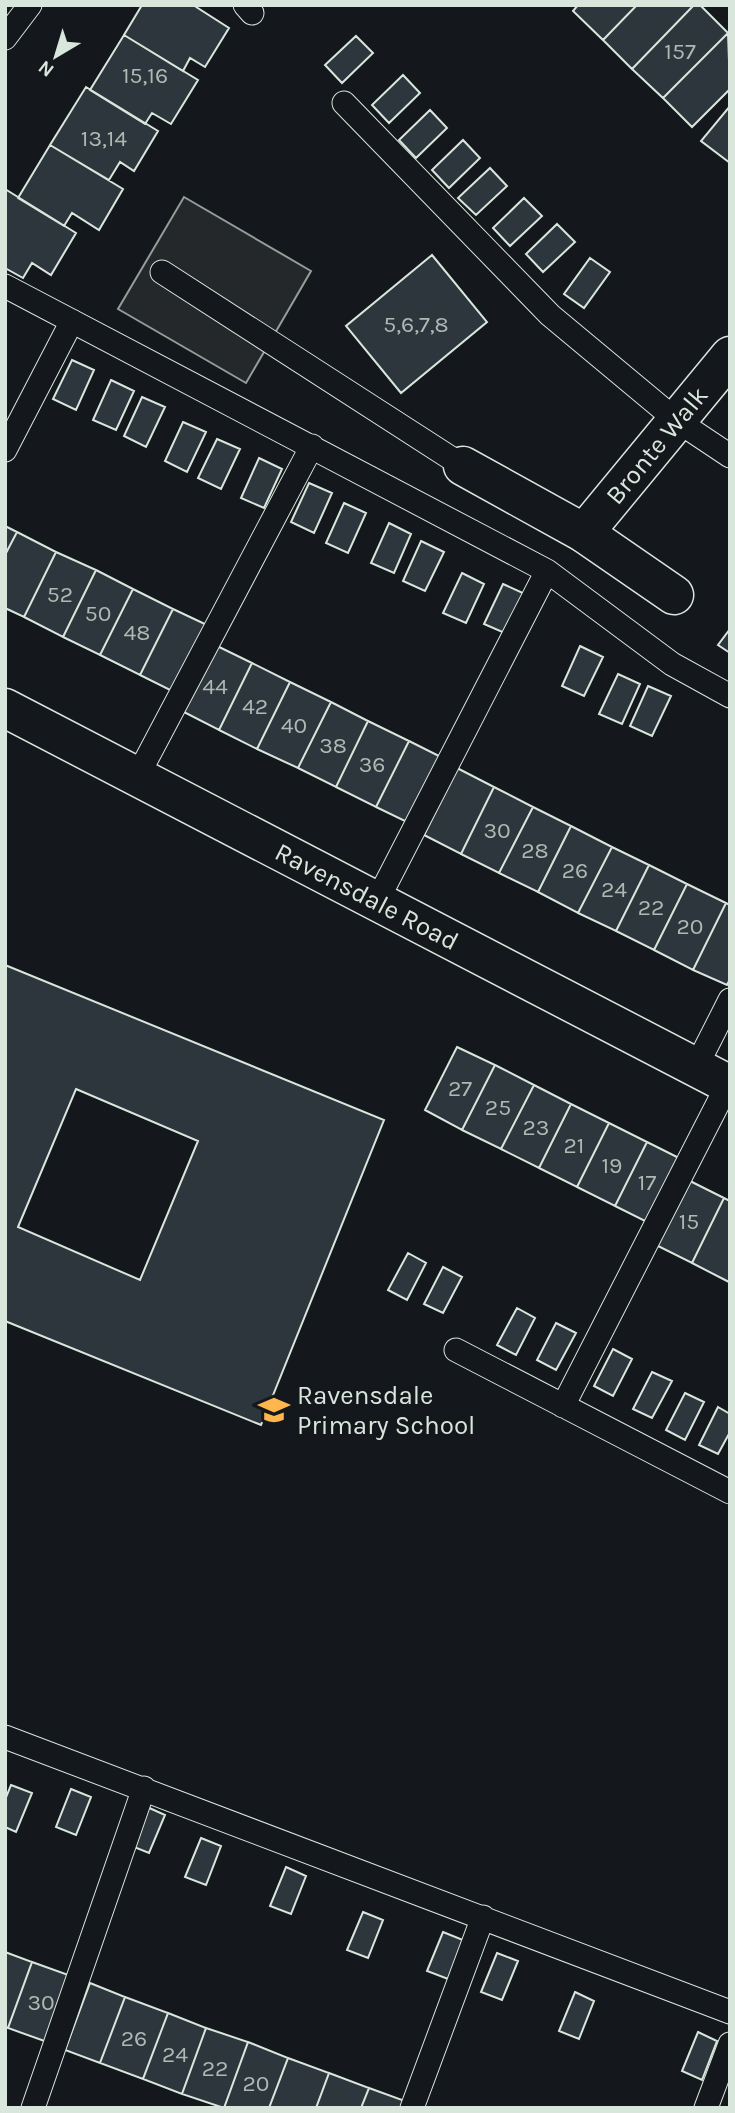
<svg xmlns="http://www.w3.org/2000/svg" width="735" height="2113" font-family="Karla,sans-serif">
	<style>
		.parking { fill: #24282b; stroke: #939e99; stroke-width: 2 }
		.building { fill: #2c363c; stroke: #d8e6dc; stroke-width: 2; fill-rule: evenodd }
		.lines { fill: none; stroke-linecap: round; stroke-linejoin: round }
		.service-casing { stroke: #d8e6dc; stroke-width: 25 }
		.minor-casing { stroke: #d8e6dc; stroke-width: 41 }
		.service { stroke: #14181c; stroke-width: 23 }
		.minor { stroke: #14181c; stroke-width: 38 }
		.labels { text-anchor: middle; stroke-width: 5; stroke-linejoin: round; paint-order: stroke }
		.number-label { font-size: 23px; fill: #adbab4 }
		.street-label { font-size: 26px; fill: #d8e6dc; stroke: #14181c }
		.poi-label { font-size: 26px; fill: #d8e6dc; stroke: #14181c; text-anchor: start }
	</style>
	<rect width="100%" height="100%" fill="#14181c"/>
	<!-- parking -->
	<path class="parking" d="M 184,197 L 311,271 L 246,383 L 118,309 Z"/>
	<!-- building -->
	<path class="building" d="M 142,5 L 193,5 L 229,28 L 205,67 L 190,58 L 183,71 L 124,35 Z
		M 578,5 L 637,5 L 603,40 L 573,11 Z
		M 637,5 L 694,5 L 632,69 L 603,40 Z
		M 694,5 L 700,5 L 728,33 L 663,98 L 632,69 Z
		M 728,33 L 730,89 L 692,127 L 663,98 Z
		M 124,35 L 198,80 L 171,124 L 152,113 L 145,124 L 90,90 Z
		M 356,36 L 373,53 L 342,83 L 325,65 Z
		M 403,75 L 420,93 L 389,123 L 372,105 Z
		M 86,87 L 158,131 L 134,171 L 120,162 L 109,180 L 50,145 Z
		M 730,106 L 730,163 L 701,141 Z
		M 430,110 L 447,128 L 416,158 L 399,140 Z
		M 463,140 L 480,158 L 449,188 L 432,170 Z
		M 50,145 L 123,189 L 99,230 L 72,213 L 64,226 L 18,198 Z
		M 490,168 L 507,186 L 476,215 L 458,198 Z
		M 5,189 L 76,233 L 51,275 L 32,263 L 23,278 L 5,268 Z
		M 524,198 L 542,216 L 510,246 L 493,228 Z
		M 557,224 L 575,242 L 543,272 L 526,254 Z
		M 432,255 L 487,322 L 401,393 L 346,326 Z
		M 590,258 L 610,272 L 584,308 L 564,294 Z
		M 72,360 L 94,370 L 76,410 L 53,399 Z
		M 111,380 L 134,391 L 116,430 L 93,420 Z
		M 142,397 L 165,407 L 146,447 L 124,436 Z
		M 183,422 L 206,432 L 187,472 L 165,461 Z
		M 217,439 L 240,449 L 221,489 L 198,478 Z
		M 259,458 L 282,469 L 264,508 L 241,498 Z
		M 309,483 L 332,493 L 314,533 L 291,522 Z
		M 344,503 L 366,513 L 348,553 L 326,543 Z
		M 389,523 L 411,534 L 394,573 L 371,563 Z
		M 5,526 L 17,532 L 5,555 Z
		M 17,532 L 56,552 L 24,617 L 5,608 L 5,555 Z
		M 421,541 L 444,552 L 425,591 L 403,581 Z
		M 56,552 L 96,570 L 63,637 L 24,617 Z
		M 96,570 L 133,589 L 100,655 L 63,637 Z
		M 462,573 L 484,584 L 466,623 L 443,613 Z
		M 503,584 L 525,594 L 507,634 L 484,624 Z
		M 133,589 L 173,609 L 140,675 L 100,655 Z
		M 173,609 L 207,625 L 174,692 L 140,675 Z
		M 730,629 L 730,653 L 718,645 Z
		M 211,643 L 252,663 L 219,730 L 178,709 Z
		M 580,646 L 603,657 L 584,696 L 562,686 Z
		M 252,663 L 290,682 L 257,749 L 219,730 Z
		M 618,674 L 640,684 L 622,724 L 599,714 Z
		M 290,682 L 331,702 L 298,768 L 257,749 Z
		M 648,686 L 671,696 L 652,736 L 630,726 Z
		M 331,702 L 368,721 L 336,787 L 298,768 Z
		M 368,721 L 409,741 L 376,807 L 336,787 Z
		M 409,741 L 441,757 L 409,823 L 376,807 Z
		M 457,768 L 494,787 L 461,854 L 424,835 Z
		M 494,787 L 533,807 L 499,873 L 461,854 Z
		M 533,807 L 571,826 L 538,892 L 499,873 Z
		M 571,826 L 612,847 L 578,913 L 538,892 Z
		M 612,847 L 649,865 L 616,931 L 578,913 Z
		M 649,865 L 687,884 L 654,950 L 616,931 Z
		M 687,884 L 726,903 L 693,970 L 654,950 Z
		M 726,903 L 730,905 L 730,979 L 727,985 L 693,970 Z
		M 5,965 L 384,1120 L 261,1425 L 5,1321 ZM 76,1089 L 198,1141 L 140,1280 L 18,1227 Z
		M 457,1047 L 495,1065 L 462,1130 L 425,1110 Z
		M 495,1065 L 534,1085 L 501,1149 L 462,1130 Z
		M 534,1085 L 571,1104 L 539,1168 L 501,1149 Z
		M 571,1104 L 609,1123 L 577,1187 L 539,1168 Z
		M 609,1123 L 647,1142 L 615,1206 L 577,1187 Z
		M 647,1142 L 679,1158 L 647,1222 L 615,1206 Z
		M 686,1179 L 724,1198 L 692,1263 L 654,1244 Z
		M 724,1198 L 730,1201 L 729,1282 L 692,1263 Z
		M 408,1253 L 426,1263 L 407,1300 L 388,1290 Z
		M 443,1267 L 462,1277 L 443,1313 L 424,1304 Z
		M 517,1308 L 535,1318 L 516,1355 L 497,1345 Z
		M 556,1323 L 576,1333 L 556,1370 L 537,1360 Z
		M 613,1349 L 632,1359 L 613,1396 L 594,1386 Z
		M 652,1372 L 672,1381 L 652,1418 L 633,1409 Z
		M 685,1393 L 704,1402 L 685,1440 L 666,1430 Z
		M 718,1407 L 730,1414 L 730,1432 L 718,1454 L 699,1445 Z
		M 11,1785 L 32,1793 L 16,1832 L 5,1827 L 5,1800 Z
		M 71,1789 L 91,1797 L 76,1835 L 56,1827 Z
		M 145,1806 L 165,1815 L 149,1853 L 129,1845 Z
		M 201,1838 L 221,1846 L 206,1885 L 185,1877 Z
		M 286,1867 L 306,1876 L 291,1914 L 270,1906 Z
		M 363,1912 L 383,1920 L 368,1958 L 347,1950 Z
		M 443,1932 L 463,1940 L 448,1979 L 427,1971 Z
		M 5,1952 L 32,1962 L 8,2028 L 5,2027 Z
		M 497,1953 L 518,1961 L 502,2000 L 481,1992 Z
		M 32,1962 L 74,1977 L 50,2043 L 8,2028 Z
		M 90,1983 L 125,1997 L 100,2063 L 65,2050 Z
		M 575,1992 L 594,2001 L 579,2039 L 559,2031 Z
		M 125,1997 L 168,2013 L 143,2079 L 100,2063 Z
		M 168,2013 L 206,2028 L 182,2094 L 143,2079 Z
		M 206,2028 L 248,2042 L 224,2108 L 182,2094 Z
		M 698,2032 L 717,2041 L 702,2080 L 682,2071 Z
		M 248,2042 L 288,2058 L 269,2108 L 224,2108 Z
		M 288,2058 L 329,2073 L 316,2108 L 269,2108 Z
		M 329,2073 L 369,2088 L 361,2108 L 316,2108 Z
		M 369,2088 L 405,2101 L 403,2108 L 361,2108 Z"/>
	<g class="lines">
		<defs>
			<path id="service" d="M 245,5 L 252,13
				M 5,38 L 30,5
				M 344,103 L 550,315 L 676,420 L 730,456
				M 162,272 L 463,466
				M 5,286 L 547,571 L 672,664 L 730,696
				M 5,450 L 72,321
				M 137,777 L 312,446
				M 377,901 L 547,571
				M 696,1067 L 730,1000
				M 456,1350 L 730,1492
				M 563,1406 L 728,1084
				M 5,1737 L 730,2012
				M 33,2108 L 144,1788
				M 412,2108 L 483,1917
				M 706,2108 L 730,2044"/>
			<g id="minor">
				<path d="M 463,466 L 584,533 L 674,595"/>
				<path id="s1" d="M 584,533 L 730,356"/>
				<path id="s2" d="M 5,708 L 730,1085"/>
			</g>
		</defs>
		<!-- service casing -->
		<use href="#service" class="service-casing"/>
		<!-- minor casing -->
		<use href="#minor" class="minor-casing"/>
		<!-- service -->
		<use href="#service" class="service"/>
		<!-- minor -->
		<use href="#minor" class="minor"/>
	</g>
	<!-- icons -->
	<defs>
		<symbol id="school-bare" viewBox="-9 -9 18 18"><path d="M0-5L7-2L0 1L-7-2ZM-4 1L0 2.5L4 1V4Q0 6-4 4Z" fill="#ffb74d" stroke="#14181c" stroke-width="2.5" paint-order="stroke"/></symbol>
	</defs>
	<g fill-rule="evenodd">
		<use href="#school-bare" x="252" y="1388" width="44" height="44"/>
	</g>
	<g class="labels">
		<!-- number labels -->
		<g class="number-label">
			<text x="680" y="59">157</text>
			<text x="145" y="83">15,16</text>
			<text x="104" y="146">13,14</text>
			<text x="416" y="332">5,6,7,8</text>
			<text x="60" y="602">52</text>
			<text x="98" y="621">50</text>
			<text x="137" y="640">48</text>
			<text x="215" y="694">44</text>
			<text x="255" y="714">42</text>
			<text x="294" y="733">40</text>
			<text x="333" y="753">38</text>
			<text x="372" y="772">36</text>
			<text x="497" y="838">30</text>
			<text x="535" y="858">28</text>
			<text x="575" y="878">26</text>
			<text x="614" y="897">24</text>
			<text x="651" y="915">22</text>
			<text x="690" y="934">20</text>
			<text x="460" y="1096">27</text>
			<text x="498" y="1115">25</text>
			<text x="536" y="1135">23</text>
			<text x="574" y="1153">21</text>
			<text x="612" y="1173">19</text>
			<text x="647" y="1190">17</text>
			<text x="689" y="1229">15</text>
			<text x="41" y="2010">30</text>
			<text x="134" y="2046">26</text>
			<text x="175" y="2062">24</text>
			<text x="215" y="2076">22</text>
			<text x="256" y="2091">20</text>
		</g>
		<!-- street labels -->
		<g class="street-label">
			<text dy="9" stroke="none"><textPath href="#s1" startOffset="114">Bronte Walk</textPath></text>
			<text dy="9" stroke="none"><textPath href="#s2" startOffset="408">Ravensdale Road</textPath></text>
		</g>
		<!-- poi labels -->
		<g class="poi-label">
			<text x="297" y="1404">Ravensdale<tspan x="297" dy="30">Primary School</tspan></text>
		</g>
	</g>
	<!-- border -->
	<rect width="735" height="2113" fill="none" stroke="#d8e6dc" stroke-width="14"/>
	<!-- north arrow -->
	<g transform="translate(56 56) rotate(218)" stroke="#14181c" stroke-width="5" paint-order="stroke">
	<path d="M0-5L12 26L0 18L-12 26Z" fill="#d8e6dc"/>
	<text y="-10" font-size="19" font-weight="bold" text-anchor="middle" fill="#d8e6dc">N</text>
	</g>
</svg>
